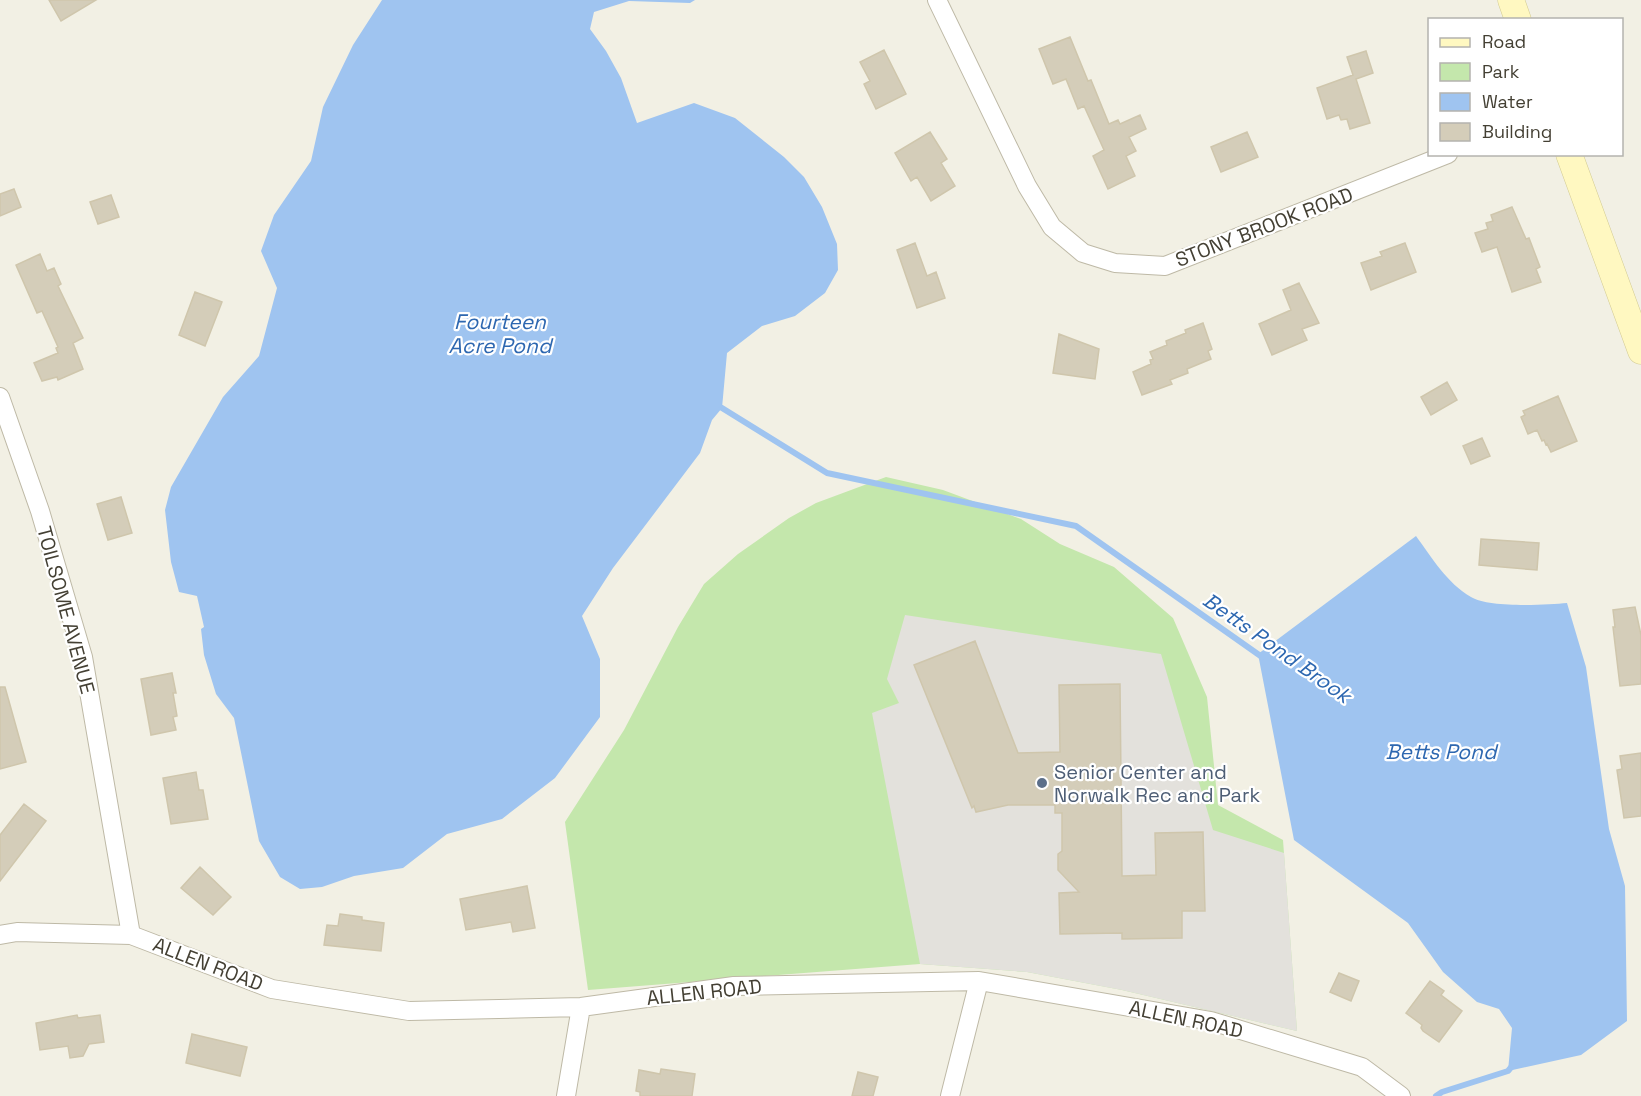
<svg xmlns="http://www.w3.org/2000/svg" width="1641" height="1096" font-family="'Space Grotesk',sans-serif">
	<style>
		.green { fill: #c4e7ac }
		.parking { fill: #e3e1dc }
		.water { fill: #9fc4f0 }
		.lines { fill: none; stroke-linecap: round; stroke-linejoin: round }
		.stream { stroke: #9fc4f0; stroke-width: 6 }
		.building { fill: #d4cdb9; stroke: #cfc6ac; stroke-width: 1.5 }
		.minor-casing { stroke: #beb9a6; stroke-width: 20 }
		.secondary-casing { stroke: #d3cb93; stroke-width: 27 }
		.minor { stroke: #fff; stroke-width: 18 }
		.secondary { stroke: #fff8c1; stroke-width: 26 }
		.service-dot { fill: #5c6f8a; stroke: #fff; stroke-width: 2 }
		.labels { text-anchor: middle; stroke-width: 4.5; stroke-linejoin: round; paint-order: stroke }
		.street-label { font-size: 20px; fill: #444034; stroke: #fff }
		.service-label { font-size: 20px; fill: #4e5e75; stroke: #fff; text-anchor: start }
		.water-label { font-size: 21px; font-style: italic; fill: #2d67b0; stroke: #fff }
	</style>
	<rect width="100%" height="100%" fill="#f2f0e4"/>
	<!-- green -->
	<path class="green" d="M 886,477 L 943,490 L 1021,519 L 1060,544 L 1114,567 L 1173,618 L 1207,697 L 1218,805 L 1283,840 L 1297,1031 L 1122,990 L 1027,972 L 920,964 L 588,990 L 565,822 L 624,730 L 678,627 L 704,584 L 738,554 L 789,518 L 816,503 Z"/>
	<!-- parking -->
	<path class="parking" d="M 905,615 L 1161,654 L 1213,830 L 1284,853 L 1297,1031 L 1122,990 L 1027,972 L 920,964 L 872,713 L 899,703 L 887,679 Z"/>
	<!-- water -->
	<path class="water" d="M 382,0 L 695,0 L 690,3 L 629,1 L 594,12 L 590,29 L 606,51 L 621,78 L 637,123 L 694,103 L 735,118 L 784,157 L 804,177 L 822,207 L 837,244 L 838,270 L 825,293 L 795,316 L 762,326 L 727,353 L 722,408 L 712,420 L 700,453 L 613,568 L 582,616 L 600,659 L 600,717 L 555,778 L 502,819 L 447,834 L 403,868 L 354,876 L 322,887 L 300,889 L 280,877 L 259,841 L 234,718 L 216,694 L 204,655 L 201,629 L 204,627 L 197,596 L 179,592 L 171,562 L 165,510 L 171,487 L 223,397 L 259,356 L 277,288 L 261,251 L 274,215 L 311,161 L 323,107 L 353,45 Z
		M 1416,536 C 1432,558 1447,583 1471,597 C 1488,608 1546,605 1567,603 L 1586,667 L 1609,829 L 1625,886 L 1627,1021 L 1581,1055 L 1508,1071 L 1512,1028 L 1499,1009 L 1477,1002 L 1443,972 L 1408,923 L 1294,840 L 1258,654 Z"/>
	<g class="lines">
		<!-- stream -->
		<path class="stream" d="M 722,408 L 827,473 L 1076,526 L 1262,657
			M 1436,1096 L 1442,1092 L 1508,1071 L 1513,1065"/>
	</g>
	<!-- building -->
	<path class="building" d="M 49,0 L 96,0 L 61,21 Z
		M 1070,37 L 1088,81 L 1091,80 L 1109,124 L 1118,120 L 1120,124 L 1140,115 L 1146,129 L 1129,137 L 1136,151 L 1126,156 L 1135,176 L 1108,189 L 1093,156 L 1104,150 L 1084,106 L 1078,109 L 1066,79 L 1053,84 L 1039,49 Z
		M 884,50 L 906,94 L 876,109 L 864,84 L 870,81 L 860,62 Z
		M 1366,51 L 1373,73 L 1356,79 L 1370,123 L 1350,129 L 1347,119 L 1341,120 L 1339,115 L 1327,119 L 1317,88 L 1353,75 L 1347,57 Z
		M 930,132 L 947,159 L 941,163 L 955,186 L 931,201 L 917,177 L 911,181 L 895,153 Z
		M 1247,132 L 1258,157 L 1221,172 L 1211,147 Z
		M 14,189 L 21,207 L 0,216 L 0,194 Z
		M 111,195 L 119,217 L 98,224 L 90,202 Z
		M 1512,207 L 1526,239 L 1529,238 L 1540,267 L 1536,269 L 1541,282 L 1512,292 L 1497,247 L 1482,252 L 1475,233 L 1488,229 L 1486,223 L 1493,221 L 1491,215 Z
		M 915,243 L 927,276 L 936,272 L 945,298 L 917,308 L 897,250 Z
		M 1405,243 L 1416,272 L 1371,290 L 1361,263 L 1382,256 L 1380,252 Z
		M 40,254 L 47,271 L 54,268 L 61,284 L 58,286 L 83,338 L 73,343 L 83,369 L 58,380 L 57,377 L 42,381 L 34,363 L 58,353 L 56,348 L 58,347 L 42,311 L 37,313 L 16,265 Z
		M 1299,283 L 1319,323 L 1302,329 L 1307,340 L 1272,355 L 1259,324 L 1291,310 L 1283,290 Z
		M 195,292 L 222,302 L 205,346 L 179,335 Z
		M 1203,323 L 1212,349 L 1208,351 L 1211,359 L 1187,369 L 1188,373 L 1170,380 L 1172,384 L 1142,395 L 1133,372 L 1151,364 L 1150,360 L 1153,359 L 1150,352 L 1167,345 L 1166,341 L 1186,333 L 1185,330 Z
		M 1059,334 L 1099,349 L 1095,379 L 1053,373 Z
		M 1447,382 L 1457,400 L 1431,415 L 1421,397 Z
		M 1558,396 L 1577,441 L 1551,452 L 1547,444 L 1546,445 L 1544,440 L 1542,441 L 1537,430 L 1528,434 L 1521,417 L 1525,415 L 1523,411 Z
		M 1482,438 L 1490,456 L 1471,464 L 1463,446 Z
		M 121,497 L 132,533 L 108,540 L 97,504 Z
		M 1481,539 L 1539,543 L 1537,570 L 1479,565 Z
		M 1635,607 L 1641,635 L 1641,684 L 1620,686 L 1613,627 L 1615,627 L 1613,610 Z
		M 975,641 L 1018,753 L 1060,752 L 1059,685 L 1120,684 L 1122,876 L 1156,875 L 1155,833 L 1203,832 L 1205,911 L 1182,911 L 1182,938 L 1122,939 L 1122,933 L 1060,934 L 1059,893 L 1079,892 L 1058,870 L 1058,854 L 1062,851 L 1062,813 L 1055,813 L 1055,805 L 1008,805 L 976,812 L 974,806 L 972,808 L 914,665 Z
		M 172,673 L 176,693 L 173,693 L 177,716 L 173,717 L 176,730 L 151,735 L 141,679 Z
		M 0,687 L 5,687 L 26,762 L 0,769 Z
		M 1641,753 L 1641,816 L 1624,818 L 1617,770 L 1622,769 L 1620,756 Z
		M 196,772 L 199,790 L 203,790 L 208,819 L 171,824 L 163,778 Z
		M 24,804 L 46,821 L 0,881 L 0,835 Z
		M 200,867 L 231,897 L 213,915 L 181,888 Z
		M 527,886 L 535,928 L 513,932 L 511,922 L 466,930 L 460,899 Z
		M 340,914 L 362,917 L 362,920 L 384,923 L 381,951 L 324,945 L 327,925 L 338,926 Z
		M 1339,973 L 1359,981 L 1351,1001 L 1330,992 Z
		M 1430,981 L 1444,991 L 1441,995 L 1462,1011 L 1439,1042 L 1423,1031 L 1421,1028 L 1422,1025 L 1406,1013 Z
		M 77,1015 L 78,1018 L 100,1015 L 104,1042 L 89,1044 L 83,1056 L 70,1058 L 68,1046 L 40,1050 L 36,1023 Z
		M 192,1034 L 247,1047 L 240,1076 L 186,1063 Z
		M 661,1069 L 695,1074 L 692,1096 L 640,1096 L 640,1092 L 636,1091 L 639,1070 L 660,1074 Z
		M 858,1072 L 878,1077 L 873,1096 L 852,1096 Z"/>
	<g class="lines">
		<defs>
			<path id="minor" d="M 937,0 L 1027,186 L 1052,227 L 1083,253 L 1115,263 L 1165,266 L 1448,154
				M 0,397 L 40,511 L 83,657 L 131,935
				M 0,935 L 17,932 L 131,935 L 272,989 L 409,1011 L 581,1007 L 734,986 L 979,981 L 1211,1021 L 1362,1067 L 1401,1096
				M 566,1096 L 581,1007
				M 950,1096 L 979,981"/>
			<path id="secondary" d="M 1511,0 L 1518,20
				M 1569,154 L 1641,351"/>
		</defs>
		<!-- minor casing -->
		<use href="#minor" class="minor-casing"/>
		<!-- secondary casing -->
		<use href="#secondary" class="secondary-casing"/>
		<!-- minor -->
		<use href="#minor" class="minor"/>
		<!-- secondary -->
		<use href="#secondary" class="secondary"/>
	</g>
	<!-- markers -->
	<circle class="service-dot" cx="1042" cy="783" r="6"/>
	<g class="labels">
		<!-- street labels -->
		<g class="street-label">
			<text transform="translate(1264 227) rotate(-21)" y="7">STONY BROOK ROAD</text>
			<text transform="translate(66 610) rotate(75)" y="7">TOILSOME AVENUE</text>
			<text transform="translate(208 964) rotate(21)" y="7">ALLEN ROAD</text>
			<text transform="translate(704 992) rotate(-6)" y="7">ALLEN ROAD</text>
			<text transform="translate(1186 1019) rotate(12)" y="7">ALLEN ROAD</text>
		</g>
		<!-- service labels -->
		<g class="service-label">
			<text x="1054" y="779">Senior Center and<tspan x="1054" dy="23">Norwalk Rec and Park</tspan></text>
		</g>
		<!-- water labels -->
		<g class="water-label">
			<text x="500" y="329">Fourteen<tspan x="500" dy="24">Acre Pond</tspan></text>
			<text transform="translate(1277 648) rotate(35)" y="7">Betts Pond Brook</text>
			<text x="1441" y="759">Betts Pond</text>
		</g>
	</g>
	<!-- legend -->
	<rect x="1428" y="18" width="195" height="138" fill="#ffffff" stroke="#b4b3ae" stroke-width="1.5"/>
	<rect x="1440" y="38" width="30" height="9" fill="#fff8c1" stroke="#b4b3ae" stroke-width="1.5"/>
	<text x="1482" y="48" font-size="18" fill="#444034">Road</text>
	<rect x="1440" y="63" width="30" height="18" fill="#c4e7ac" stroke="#b4b3ae" stroke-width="1.5"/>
	<text x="1482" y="78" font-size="18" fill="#444034">Park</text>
	<rect x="1440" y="93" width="30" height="18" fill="#9fc4f0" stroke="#b4b3ae" stroke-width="1.5"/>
	<text x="1482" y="108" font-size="18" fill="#444034">Water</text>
	<rect x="1440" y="123" width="30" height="18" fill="#d4cdb9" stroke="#b4b3ae" stroke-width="1.5"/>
	<text x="1482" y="138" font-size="18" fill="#444034">Building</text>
</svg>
